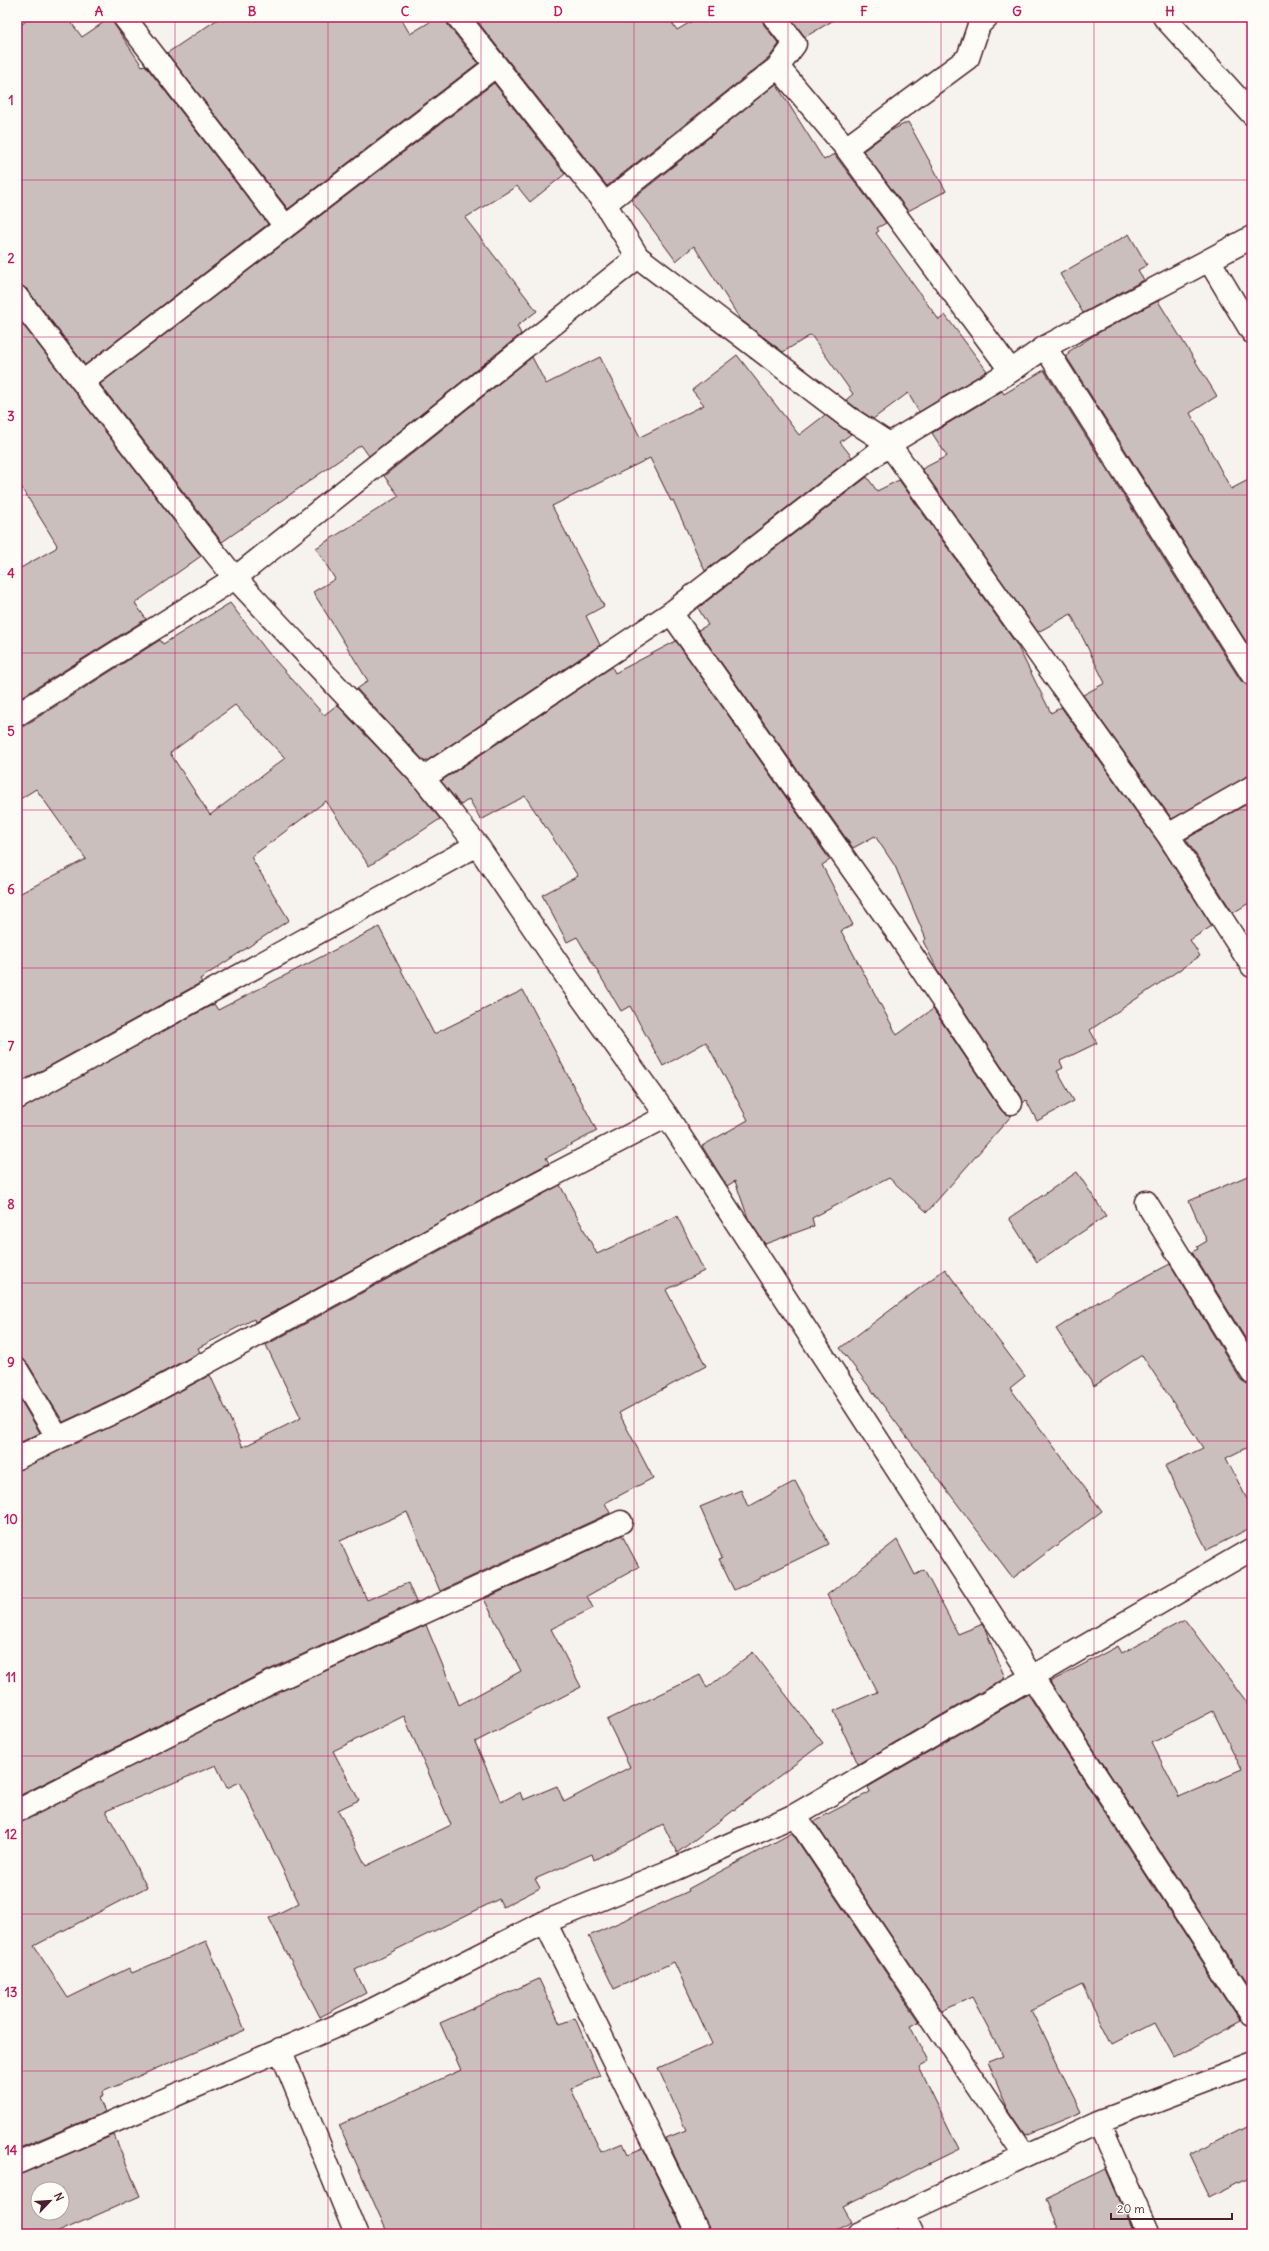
<svg xmlns="http://www.w3.org/2000/svg" width="1269" height="2251" font-family="Delius,sans-serif">
	<style>
		.building { fill: #cbbfbe; stroke: #4a1f2b; fill-rule: evenodd }
		.lines { fill: none; stroke-linecap: round; stroke-linejoin: round }
		.minor-casing { stroke: #4a1f2b; stroke-width: 25 }
		.minor { stroke: #fdfcf7; stroke-width: 22 }
		.grid { fill: none; stroke: #c2185b; stroke-width: 1; stroke-opacity: 0.55 }
		.neatline { fill: none; stroke: #c2185b; stroke-width: 1.5 }
		.grid-label { font-size: 13px; text-anchor: middle; font-weight: bold; fill: #c2185b }
	</style>
	<rect width="100%" height="100%" fill="#f6f3ef"/>
	<filter id="ink" filterUnits="userSpaceOnUse"><feTurbulence type="fractalNoise" baseFrequency=".025" numOctaves="2"/><feDisplacementMap in="SourceGraphic" scale="8" xChannelSelector="R" yChannelSelector="G"/><feConvolveMatrix kernelMatrix="1 2 1 2 8 2 1 2 1" color-interpolation-filters="sRGB"/></filter>
	<g filter="url(#ink)">
		<!-- building -->
		<path class="building" d="M 31,17 L 67,17 L 82,37 L 110,18 L 142,66 L 145,65 L 268,224 L 85,365 L 27,289 L 17,285 L 17,28 Z
			M 221,17 L 400,17 L 410,34 L 438,17 L 446,17 L 448,25 L 478,63 L 288,209 L 167,53 Z
			M 474,17 L 668,17 L 677,30 L 699,17 L 762,17 L 764,25 L 779,44 L 769,58 L 607,186 Z
			M 790,17 L 839,17 L 805,37 Z
			M 494,83 L 565,174 L 530,202 L 517,186 L 465,218 L 537,311 L 517,326 L 521,334 L 369,456 L 361,445 L 222,542 L 100,384 Z
			M 776,84 L 824,160 L 834,154 L 886,223 L 877,228 L 879,231 L 876,233 L 939,320 L 945,315 L 987,371 L 919,412 L 908,393 L 873,419 L 856,408 L 846,400 L 853,394 L 811,335 L 783,352 L 740,319 L 694,246 L 676,261 L 631,200 Z
			M 908,122 L 946,191 L 908,211 L 863,151 L 890,131 Z
			M 1129,234 L 1147,265 L 1138,270 L 1144,280 L 1083,313 L 1060,274 Z
			M 1158,301 L 1217,396 L 1190,413 L 1231,489 L 1252,478 L 1252,651 L 1066,356 L 1069,354 L 1068,352 L 1096,334 Z
			M 17,317 L 201,556 L 135,603 L 146,619 L 17,700 L 17,570 L 56,548 L 57,545 L 17,480 Z
			M 737,355 L 799,435 L 825,415 L 851,434 L 840,442 L 852,457 L 705,571 L 673,500 L 671,501 L 650,458 L 552,506 L 604,606 L 586,616 L 600,645 L 425,762 L 357,689 L 368,681 L 313,592 L 335,579 L 316,548 L 399,496 L 384,476 L 532,357 L 546,384 L 600,357 L 640,437 L 704,405 L 692,390 Z
			M 1044,370 L 1241,681 L 1252,686 L 1252,775 L 1172,819 L 1083,695 L 1105,683 L 1071,614 L 1038,632 L 922,469 L 947,456 L 932,433 L 1002,391 L 1004,394 Z
			M 867,477 L 877,491 L 899,480 L 1017,645 L 1051,713 L 1061,707 L 1158,842 L 1212,926 L 1190,940 L 1200,956 L 1090,1030 L 1097,1043 L 1060,1061 L 1063,1068 L 1057,1071 L 1074,1101 L 1037,1121 L 1026,1100 L 1023,1103 L 1021,1096 L 939,973 L 923,941 L 926,939 L 895,866 L 875,836 L 853,848 L 698,630 L 708,625 L 698,608 Z
			M 230,603 L 267,651 L 324,715 L 337,705 L 414,786 L 440,819 L 369,866 L 326,801 L 251,857 L 289,920 L 200,979 L 202,982 L 17,1084 L 17,895 L 86,859 L 36,789 L 17,801 L 17,727 L 24,726 L 160,640 L 163,644 ZM 235,705 L 285,758 L 210,815 L 170,753 Z
			M 676,641 L 830,860 L 822,865 L 853,925 L 841,931 L 897,1035 L 933,1009 L 1001,1110 L 1006,1114 L 1012,1115 L 927,1212 L 889,1178 L 812,1218 L 814,1226 L 765,1244 L 748,1218 L 735,1181 L 727,1186 L 702,1146 L 748,1120 L 706,1042 L 663,1066 L 630,1006 L 621,1011 L 577,937 L 567,942 L 542,895 L 578,876 L 525,796 L 481,820 L 469,799 L 461,805 L 441,781 L 612,667 L 615,673 Z
			M 1252,801 L 1252,901 L 1233,913 L 1186,839 Z
			M 379,927 L 434,1034 L 523,990 L 597,1131 L 546,1158 L 549,1163 L 255,1322 L 254,1319 L 198,1348 L 200,1352 L 121,1395 L 63,1422 L 28,1364 L 23,1359 L 17,1358 L 17,1110 L 214,1004 L 218,1010 Z
			M 1077,1172 L 1106,1216 L 1037,1262 L 1009,1218 Z
			M 1252,1174 L 1252,1349 L 1192,1252 L 1198,1249 L 1197,1247 L 1207,1241 L 1189,1201 Z
			M 560,1185 L 597,1254 L 677,1216 L 704,1271 L 666,1290 L 706,1366 L 619,1413 L 653,1478 L 605,1503 L 610,1513 L 440,1591 L 407,1512 L 340,1541 L 367,1600 L 408,1583 L 416,1602 L 262,1673 L 17,1797 L 17,1470 L 132,1417 L 210,1375 L 243,1447 L 301,1418 L 266,1345 Z
			M 1170,1264 L 1241,1380 L 1252,1385 L 1252,1445 L 1226,1458 L 1252,1509 L 1252,1527 L 1207,1550 L 1165,1466 L 1203,1448 L 1142,1355 L 1094,1386 L 1056,1329 L 1101,1300 Z
			M 945,1269 L 1025,1376 L 1010,1388 L 1102,1511 L 1013,1578 L 840,1348 Z
			M 17,1394 L 40,1433 L 17,1444 Z
			M 795,1481 L 829,1544 L 734,1590 L 719,1559 L 722,1558 L 700,1507 L 741,1490 L 748,1507 Z
			M 622,1535 L 639,1567 L 587,1596 L 593,1608 L 551,1629 L 581,1687 L 475,1742 L 501,1802 L 520,1792 L 523,1800 L 557,1786 L 564,1802 L 630,1767 L 607,1720 L 700,1675 L 707,1688 L 753,1652 L 823,1743 L 677,1853 L 663,1824 L 594,1860 L 592,1854 L 535,1879 L 540,1888 L 503,1907 L 499,1899 L 355,1970 L 366,1993 L 320,2017 L 269,1918 L 299,1903 L 240,1782 L 227,1788 L 216,1765 L 106,1811 L 147,1887 L 34,1946 L 68,1998 L 129,1968 L 132,1973 L 206,1941 L 245,2030 L 102,2092 L 103,2096 L 99,2098 L 105,2112 L 17,2149 L 17,1921 L 22,1929 L 17,1916 L 17,1823 L 273,1695 L 426,1625 L 459,1705 L 521,1671 L 484,1599 ZM 404,1716 L 451,1825 L 366,1866 L 338,1810 L 359,1800 L 333,1751 Z
			M 897,1540 L 915,1575 L 924,1570 L 958,1634 L 983,1624 L 1005,1678 L 858,1764 L 834,1711 L 877,1692 L 827,1595 Z
			M 1185,1620 L 1252,1709 L 1252,1992 L 1050,1682 L 1118,1646 L 1122,1653 ZM 1213,1711 L 1242,1770 L 1179,1797 L 1152,1743 Z
			M 1028,1694 L 1241,2021 L 1174,2057 L 1155,2022 L 1112,2044 L 1082,1985 L 1031,2010 L 1081,2112 L 1026,2135 L 1007,2107 L 988,2062 L 1003,2056 L 972,1997 L 942,2011 L 814,1821 L 870,1792 L 868,1787 Z
			M 792,1833 L 919,2022 L 910,2026 L 928,2062 L 919,2067 L 959,2149 L 843,2206 L 852,2222 L 828,2234 L 711,2234 L 666,2138 L 686,2130 L 658,2068 L 712,2044 L 674,1962 L 614,1989 L 589,1936 L 689,1891 L 688,1889 Z
			M 539,1979 L 560,2024 L 575,2018 L 600,2076 L 571,2089 L 601,2152 L 623,2143 L 628,2154 L 643,2148 L 685,2234 L 388,2234 L 339,2125 L 461,2070 L 440,2023 Z
			M 1252,2123 L 1252,2175 L 1209,2197 L 1189,2155 Z
			M 114,2135 L 140,2196 L 54,2234 L 17,2234 L 17,2175 ZM 38,2189 L 62,2189 L 62,2213 L 38,2213 Z
			M 1106,2169 L 1134,2234 L 1060,2234 L 1045,2199 Z"/>
		<g class="lines">
			<defs>
				<path id="minor" d="M 124,17 L 285,226
					M 458,17 L 605,204 L 638,257 L 849,418 L 889,444 L 1168,835 L 1252,966
					M 774,17 L 795,44 L 778,67 L 846,148
					M 1164,17 L 1252,114
					M 605,204 L 778,67
					M 1252,237 L 1209,260 L 1252,332
					M 17,297 L 202,537 L 235,578 L 423,778 L 477,845 L 569,980 L 667,1116 L 1252,2015
					M 1045,347 L 1209,260
					M 1011,371 L 1045,347 L 1252,674
					M 84,381 L 495,66
					M 671,613 L 896,931 L 1011,1103
					M 17,715 L 235,578 L 638,257
					M 423,778 L 671,613 L 889,444 L 1011,371 L 846,148 L 968,58 L 979,25 L 987,17
					M 1168,835 L 1252,787
					M 17,1098 L 477,845
					M 1146,1202 L 1252,1373
					M 17,1370 L 58,1438 L 17,1458
					M 58,1438 L 127,1406 L 509,1198 L 667,1116
					M 17,1811 L 268,1684 L 621,1522
					M 795,1815 L 1025,2156
					M 545,1922 L 699,2234
					M 280,2049 L 356,2234
					M 1099,2122 L 1148,2234
					M 17,2163 L 362,2015 L 545,1922 L 675,1869 L 795,1815 L 1252,1549
					M 903,2213 L 913,2234
					M 858,2234 L 1099,2122 L 1252,2064"/>
			</defs>
			<!-- minor casing -->
			<use href="#minor" class="minor-casing"/>
			<!-- minor -->
			<use href="#minor" class="minor"/>
		</g>
	</g>
	<!-- grid -->
	<path class="grid" d="M 175,17 L 175,2234M 328,17 L 328,2234M 481,17 L 481,2234M 634,17 L 634,2234M 788,17 L 788,2234M 941,17 L 941,2234M 1094,17 L 1094,2234M 17,180 L 1252,180M 17,337 L 1252,337M 17,495 L 1252,495M 17,653 L 1252,653M 17,810 L 1252,810M 17,968 L 1252,968M 17,1126 L 1252,1126M 17,1283 L 1252,1283M 17,1441 L 1252,1441M 17,1598 L 1252,1598M 17,1756 L 1252,1756M 17,1914 L 1252,1914M 17,2071 L 1252,2071"/>
	<!-- margin -->
	<rect width="1269" height="2251" fill="none" stroke="#fdfcf7" stroke-width="44"/>
	<!-- north arrow -->
	<g transform="translate(50 2201) rotate(65)"><circle r="19" fill="#fdfcf7" stroke="#b5a4a5"/>
	<path d="M0-3L7 15L0 10L-7 15Z" fill="#4a1f2b"/>
	<text y="-6" font-size="11" font-weight="bold" text-anchor="middle" fill="#4a1f2b">N</text>
	</g>
	<!-- scale -->
	<path d="M1111 2213v6h121v-6" fill="none" stroke="#4a1f2b" stroke-width="2"/>
	<text x="1117" y="2213" font-size="12" fill="#4a1f2b" stroke="#fdfcf7" stroke-width="3" paint-order="stroke">20 m</text>
	<rect x="22" y="22" width="1225" height="2207" class="neatline"/>
	<g class="grid-label">
		<text x="99" y="16">A</text>
		<text x="252" y="16">B</text>
		<text x="405" y="16">C</text>
		<text x="558" y="16">D</text>
		<text x="711" y="16">E</text>
		<text x="864" y="16">F</text>
		<text x="1017" y="16">G</text>
		<text x="1170" y="16">H</text>
		<text x="11" y="105">1</text>
		<text x="11" y="263">2</text>
		<text x="11" y="421">3</text>
		<text x="11" y="578">4</text>
		<text x="11" y="736">5</text>
		<text x="11" y="894">6</text>
		<text x="11" y="1051">7</text>
		<text x="11" y="1209">8</text>
		<text x="11" y="1367">9</text>
		<text x="11" y="1524">10</text>
		<text x="11" y="1682">11</text>
		<text x="11" y="1839">12</text>
		<text x="11" y="1997">13</text>
		<text x="11" y="2155">14</text>
	</g>
</svg>
